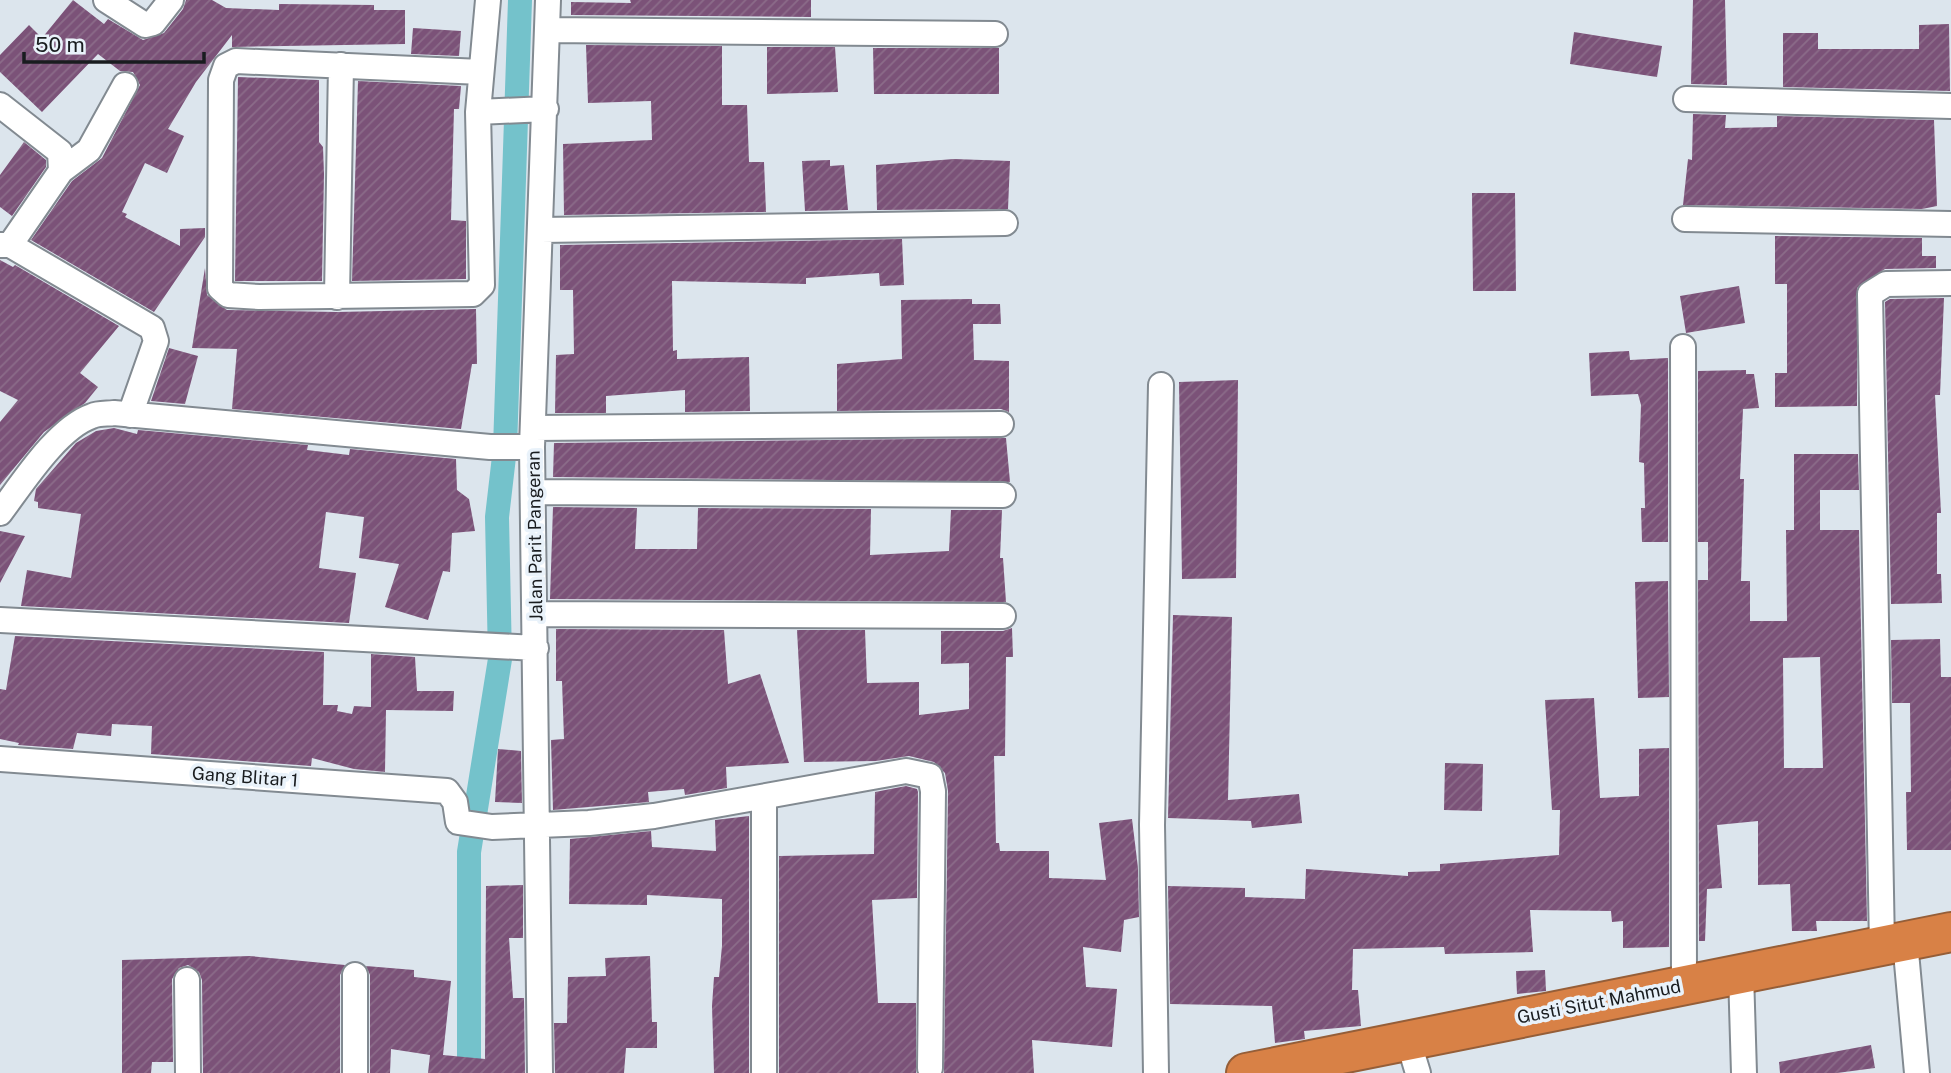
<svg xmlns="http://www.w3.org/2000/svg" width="1951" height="1073" font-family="'Public Sans',sans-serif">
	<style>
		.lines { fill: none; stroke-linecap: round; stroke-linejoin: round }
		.canal { stroke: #74c2cb; stroke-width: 24 }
		.building { fill: url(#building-hatch); fill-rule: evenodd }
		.street-casing { stroke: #828a91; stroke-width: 28 }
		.highway-casing { stroke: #955e38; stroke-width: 42 }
		.street { stroke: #fff; stroke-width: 24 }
		.highway { stroke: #d88146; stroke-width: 38 }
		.labels { text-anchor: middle; stroke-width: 7; stroke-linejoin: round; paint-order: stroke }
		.street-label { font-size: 18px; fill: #191c1f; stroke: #e9f2fa }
	</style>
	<defs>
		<pattern id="building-hatch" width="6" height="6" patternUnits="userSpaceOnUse" patternTransform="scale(1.75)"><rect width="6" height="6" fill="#7b5278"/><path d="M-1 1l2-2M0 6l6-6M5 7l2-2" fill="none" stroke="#8b6c89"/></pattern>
	</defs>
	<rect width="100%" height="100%" fill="#dce5ed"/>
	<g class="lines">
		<!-- canal -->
		<path class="canal" d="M 469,1073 L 469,852 L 500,659 L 497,517 L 505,448 L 520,0"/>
	</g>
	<!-- building -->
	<path class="building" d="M 73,0 L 104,24 L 108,19 L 143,40 L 164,33 L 183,9 L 186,0 L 212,0 L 226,8 L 279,10 L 279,4 L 374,5 L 374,10 L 405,10 L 405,44 L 232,47 L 232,35 L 196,82 L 168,129 L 184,136 L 167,173 L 145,163 L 122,212 L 127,214 L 125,217 L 180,246 L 180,229 L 205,228 L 205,237 L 154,312 L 31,240 L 72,181 L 102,158 L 140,85 L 133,72 L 120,71 L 98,54 L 42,112 L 0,72 L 0,55 L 29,25 L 42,38 Z
		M 630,0 L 811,0 L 811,17 L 571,15 L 571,2 L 631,3 Z
		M 1693,0 L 1725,0 L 1727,85 L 1691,84 Z
		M 1949,24 L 1950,91 L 1783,87 L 1783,33 L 1818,33 L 1818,49 L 1919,49 L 1919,25 Z
		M 413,28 L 461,31 L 459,56 L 411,54 Z
		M 1574,32 L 1662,46 L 1657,77 L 1570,64 Z
		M 586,45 L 722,46 L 722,105 L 747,105 L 749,162 L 764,162 L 766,212 L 564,215 L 563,144 L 652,140 L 651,101 L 588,103 Z
		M 767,47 L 835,47 L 838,92 L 767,94 Z
		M 873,48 L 999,48 L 999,94 L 874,94 Z
		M 238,77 L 319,80 L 319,142 L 323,147 L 324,174 L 322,281 L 235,281 Z
		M 358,81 L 461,86 L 459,109 L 454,109 L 451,220 L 466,221 L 466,279 L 352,281 Z
		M 1693,114 L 1726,115 L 1725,128 L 1777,127 L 1777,116 L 1934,120 L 1937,206 L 1922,209 L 1683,205 L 1688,159 L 1692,160 Z
		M 24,142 L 46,160 L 46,167 L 12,216 L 0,207 L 0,175 Z
		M 954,159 L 1010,161 L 1008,209 L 877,210 L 876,165 Z
		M 830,160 L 830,166 L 844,165 L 848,210 L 805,211 L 802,161 Z
		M 1472,193 L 1515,193 L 1516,291 L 1473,291 Z
		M 1775,236 L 1922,238 L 1922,256 L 1936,256 L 1936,268 L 1885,269 L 1857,288 L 1857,406 L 1775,407 L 1775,373 L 1787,373 L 1787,284 L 1775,284 Z
		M 902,239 L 904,285 L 880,286 L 879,273 L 806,278 L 806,284 L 672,281 L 673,351 L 677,350 L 677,359 L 749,357 L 750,411 L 685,412 L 685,390 L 606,396 L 606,413 L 555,413 L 556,355 L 574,354 L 573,290 L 560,290 L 560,245 Z
		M 0,260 L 13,267 L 15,265 L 119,326 L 80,373 L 98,387 L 85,403 L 44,432 L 0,485 L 0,422 L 18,400 L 0,391 Z
		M 205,268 L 207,295 L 227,310 L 337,312 L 476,309 L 477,364 L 472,364 L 461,429 L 232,409 L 237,349 L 192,348 Z
		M 1739,286 L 1745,323 L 1686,333 L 1680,296 Z
		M 1944,298 L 1940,395 L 1935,395 L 1941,513 L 1937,513 L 1937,574 L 1941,574 L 1942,603 L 1891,604 L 1885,302 L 1890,299 Z
		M 972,299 L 972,304 L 1000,304 L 1001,324 L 973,324 L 974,360 L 1009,361 L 1009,412 L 1001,409 L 837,411 L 837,364 L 902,359 L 901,300 Z
		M 169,348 L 198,356 L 185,404 L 151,401 Z
		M 1629,351 L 1630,360 L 1668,358 L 1668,542 L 1642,542 L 1641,508 L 1645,508 L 1644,463 L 1639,462 L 1641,405 L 1638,394 L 1591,396 L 1589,353 Z
		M 1746,370 L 1746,374 L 1754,374 L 1759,408 L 1743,409 L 1740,479 L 1744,479 L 1741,581 L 1750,581 L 1750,621 L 1787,621 L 1786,530 L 1794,530 L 1794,454 L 1858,454 L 1859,490 L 1820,490 L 1820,530 L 1859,530 L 1867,921 L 1816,921 L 1817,931 L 1792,931 L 1790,884 L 1758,885 L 1758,821 L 1717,825 L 1722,888 L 1707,889 L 1705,941 L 1699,941 L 1698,580 L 1708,580 L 1708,542 L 1698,542 L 1698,371 ZM 1820,657 L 1823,768 L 1784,768 L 1783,658 Z
		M 1238,380 L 1236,578 L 1182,579 L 1179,382 Z
		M 114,428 L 137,434 L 138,430 L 308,445 L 307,450 L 349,455 L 350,449 L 456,459 L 457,490 L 469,499 L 475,531 L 452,533 L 450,572 L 443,571 L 428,620 L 385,607 L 399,564 L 359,558 L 364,517 L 326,512 L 319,568 L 356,573 L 349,623 L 21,606 L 27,570 L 71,578 L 81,514 L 38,508 L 38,502 L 34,501 L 36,489 L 76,443 L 96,431 Z
		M 1006,438 L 1010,482 L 553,477 L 554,443 Z
		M 553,507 L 637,508 L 635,549 L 697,549 L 698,508 L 871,509 L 870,555 L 949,551 L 951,510 L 1002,510 L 1000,558 L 1003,558 L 1006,602 L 550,599 Z
		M 0,531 L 25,536 L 0,583 Z
		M 1668,581 L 1669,697 L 1638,698 L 1635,582 Z
		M 1173,615 L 1232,617 L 1228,800 L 1299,794 L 1302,823 L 1252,828 L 1251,821 L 1168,818 Z
		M 1012,628 L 1013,657 L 1006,657 L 1005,756 L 994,756 L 996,843 L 999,843 L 1000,851 L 1049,851 L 1049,878 L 1106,880 L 1099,823 L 1132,819 L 1138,868 L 1139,917 L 1124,920 L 1121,952 L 1083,947 L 1086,987 L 1117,989 L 1112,1047 L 1032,1040 L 1034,1073 L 944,1073 L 948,791 L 945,773 L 934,762 L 909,756 L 876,761 L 804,762 L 797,630 L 865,630 L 867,683 L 919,682 L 919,715 L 969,709 L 969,663 L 941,664 L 941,631 L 1003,631 Z
		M 556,629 L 724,630 L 728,684 L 760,674 L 789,763 L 726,767 L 727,788 L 685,795 L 684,789 L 648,792 L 649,802 L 553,810 L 551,740 L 564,739 L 562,681 L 556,681 Z
		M 15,636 L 324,652 L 323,705 L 338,705 L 337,711 L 352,714 L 354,706 L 371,707 L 371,654 L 415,657 L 417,691 L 454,691 L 453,711 L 386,710 L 385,772 L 354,769 L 312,758 L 311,766 L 151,754 L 152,726 L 112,724 L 111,736 L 77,733 L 73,749 L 18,745 L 19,743 L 0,739 L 0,689 L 6,690 Z
		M 1940,639 L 1941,677 L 1951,677 L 1951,850 L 1907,850 L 1906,792 L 1911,792 L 1910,703 L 1892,703 L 1891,640 Z
		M 1594,698 L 1600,798 L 1639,796 L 1639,749 L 1669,748 L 1669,947 L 1623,948 L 1623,921 L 1612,922 L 1611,911 L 1530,910 L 1533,952 L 1445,954 L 1444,947 L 1353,949 L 1352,990 L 1358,990 L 1361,1026 L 1304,1031 L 1305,1039 L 1275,1043 L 1272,1006 L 1170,1004 L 1168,886 L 1245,888 L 1245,897 L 1305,899 L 1306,869 L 1408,876 L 1408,872 L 1440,871 L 1440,864 L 1559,855 L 1560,810 L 1552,810 L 1545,700 Z
		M 498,749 L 521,751 L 522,803 L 495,802 Z
		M 1445,763 L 1483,764 L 1482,811 L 1444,810 Z
		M 906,786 L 917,789 L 918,792 L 917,898 L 872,900 L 878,1003 L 916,1003 L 916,1073 L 779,1073 L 779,856 L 874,854 L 875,792 Z
		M 749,816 L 749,1073 L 714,1073 L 712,1006 L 714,977 L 719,977 L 722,946 L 722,899 L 647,895 L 647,905 L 569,904 L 570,839 L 651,831 L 652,847 L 716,851 L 715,820 Z
		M 523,885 L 523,938 L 509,938 L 513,998 L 524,998 L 525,1073 L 428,1073 L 430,1055 L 391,1049 L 390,1073 L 370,1073 L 370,975 L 366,966 L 414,970 L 414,977 L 451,981 L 443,1055 L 485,1059 L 486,886 Z
		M 250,956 L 345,965 L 340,975 L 340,1073 L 203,1073 L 202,980 L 199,972 L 188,965 L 179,968 L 172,979 L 173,1062 L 152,1062 L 151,1073 L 122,1073 L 122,960 Z
		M 650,956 L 652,1022 L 657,1022 L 657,1048 L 626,1048 L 624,1073 L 555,1073 L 554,1023 L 567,1023 L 568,977 L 606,976 L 605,958 Z
		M 1545,970 L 1546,991 L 1517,994 L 1516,971 Z
		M 1871,1045 L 1875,1068 L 1837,1073 L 1780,1073 L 1779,1062 Z"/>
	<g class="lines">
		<defs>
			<path id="street" d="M 106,0 L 145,25 L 153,23 L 171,0
				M 548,30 L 995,34
				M 481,72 L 236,61 L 226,66 L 221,80 L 220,288 L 228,295 L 259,297 L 473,294 L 482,285 L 478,112 L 488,0
				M 1686,99 L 1951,106
				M 0,105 L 60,152 L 61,171 L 10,245
				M 478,112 L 546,109
				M 61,171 L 89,150 L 125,85
				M 1685,219 L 1951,224
				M 541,230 L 1005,223
				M 0,245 L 10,245 L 152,328 L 156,341 L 130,415
				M 337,297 L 341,65
				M 1683,347 L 1684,985
				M 534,428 L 1001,424
				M 533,492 L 1003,495
				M 0,513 C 22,484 57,428 92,416 C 99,413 107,414 114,413 L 490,447 L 532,447
				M 536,614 L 1003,616
				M 0,620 L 536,648
				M 0,759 L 447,791 L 455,802 L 458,822 L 492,827 L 589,823 L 654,816 L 906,771 L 930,776 L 933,791 L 930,1068
				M 764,797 L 764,1073
				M 1905,941 L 1917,1073
				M 1882,946 L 1870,294 L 1886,284 L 1951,283
				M 1741,973 L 1744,1073
				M 355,975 L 355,1073
				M 187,980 L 188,1073
				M 1408,1040 L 1418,1073
				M 540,1073 L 532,447 L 548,0
				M 1156,1073 L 1152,825 L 1161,385"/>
			<path id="highway" d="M 1246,1073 L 1951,932"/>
		</defs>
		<!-- street casing -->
		<use href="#street" class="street-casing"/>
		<!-- highway casing -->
		<use href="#highway" class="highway-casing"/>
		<!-- street -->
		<use href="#street" class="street"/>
		<!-- highway -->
		<use href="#highway" class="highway"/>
	</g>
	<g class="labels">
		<!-- street labels -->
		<g class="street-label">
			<text transform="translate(535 536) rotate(-91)" y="6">Jalan Parit Pangeran</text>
			<text transform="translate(245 777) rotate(4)" y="6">Gang Blitar 1</text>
			<text transform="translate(1599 1002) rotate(-11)" y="6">Gusti Situt Mahmud</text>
		</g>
	</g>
	<!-- scale -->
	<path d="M24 52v10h180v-10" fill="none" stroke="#191c1f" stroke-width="3.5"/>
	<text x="35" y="52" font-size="21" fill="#191c1f" stroke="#e9f2fa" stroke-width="5" paint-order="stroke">50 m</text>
</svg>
